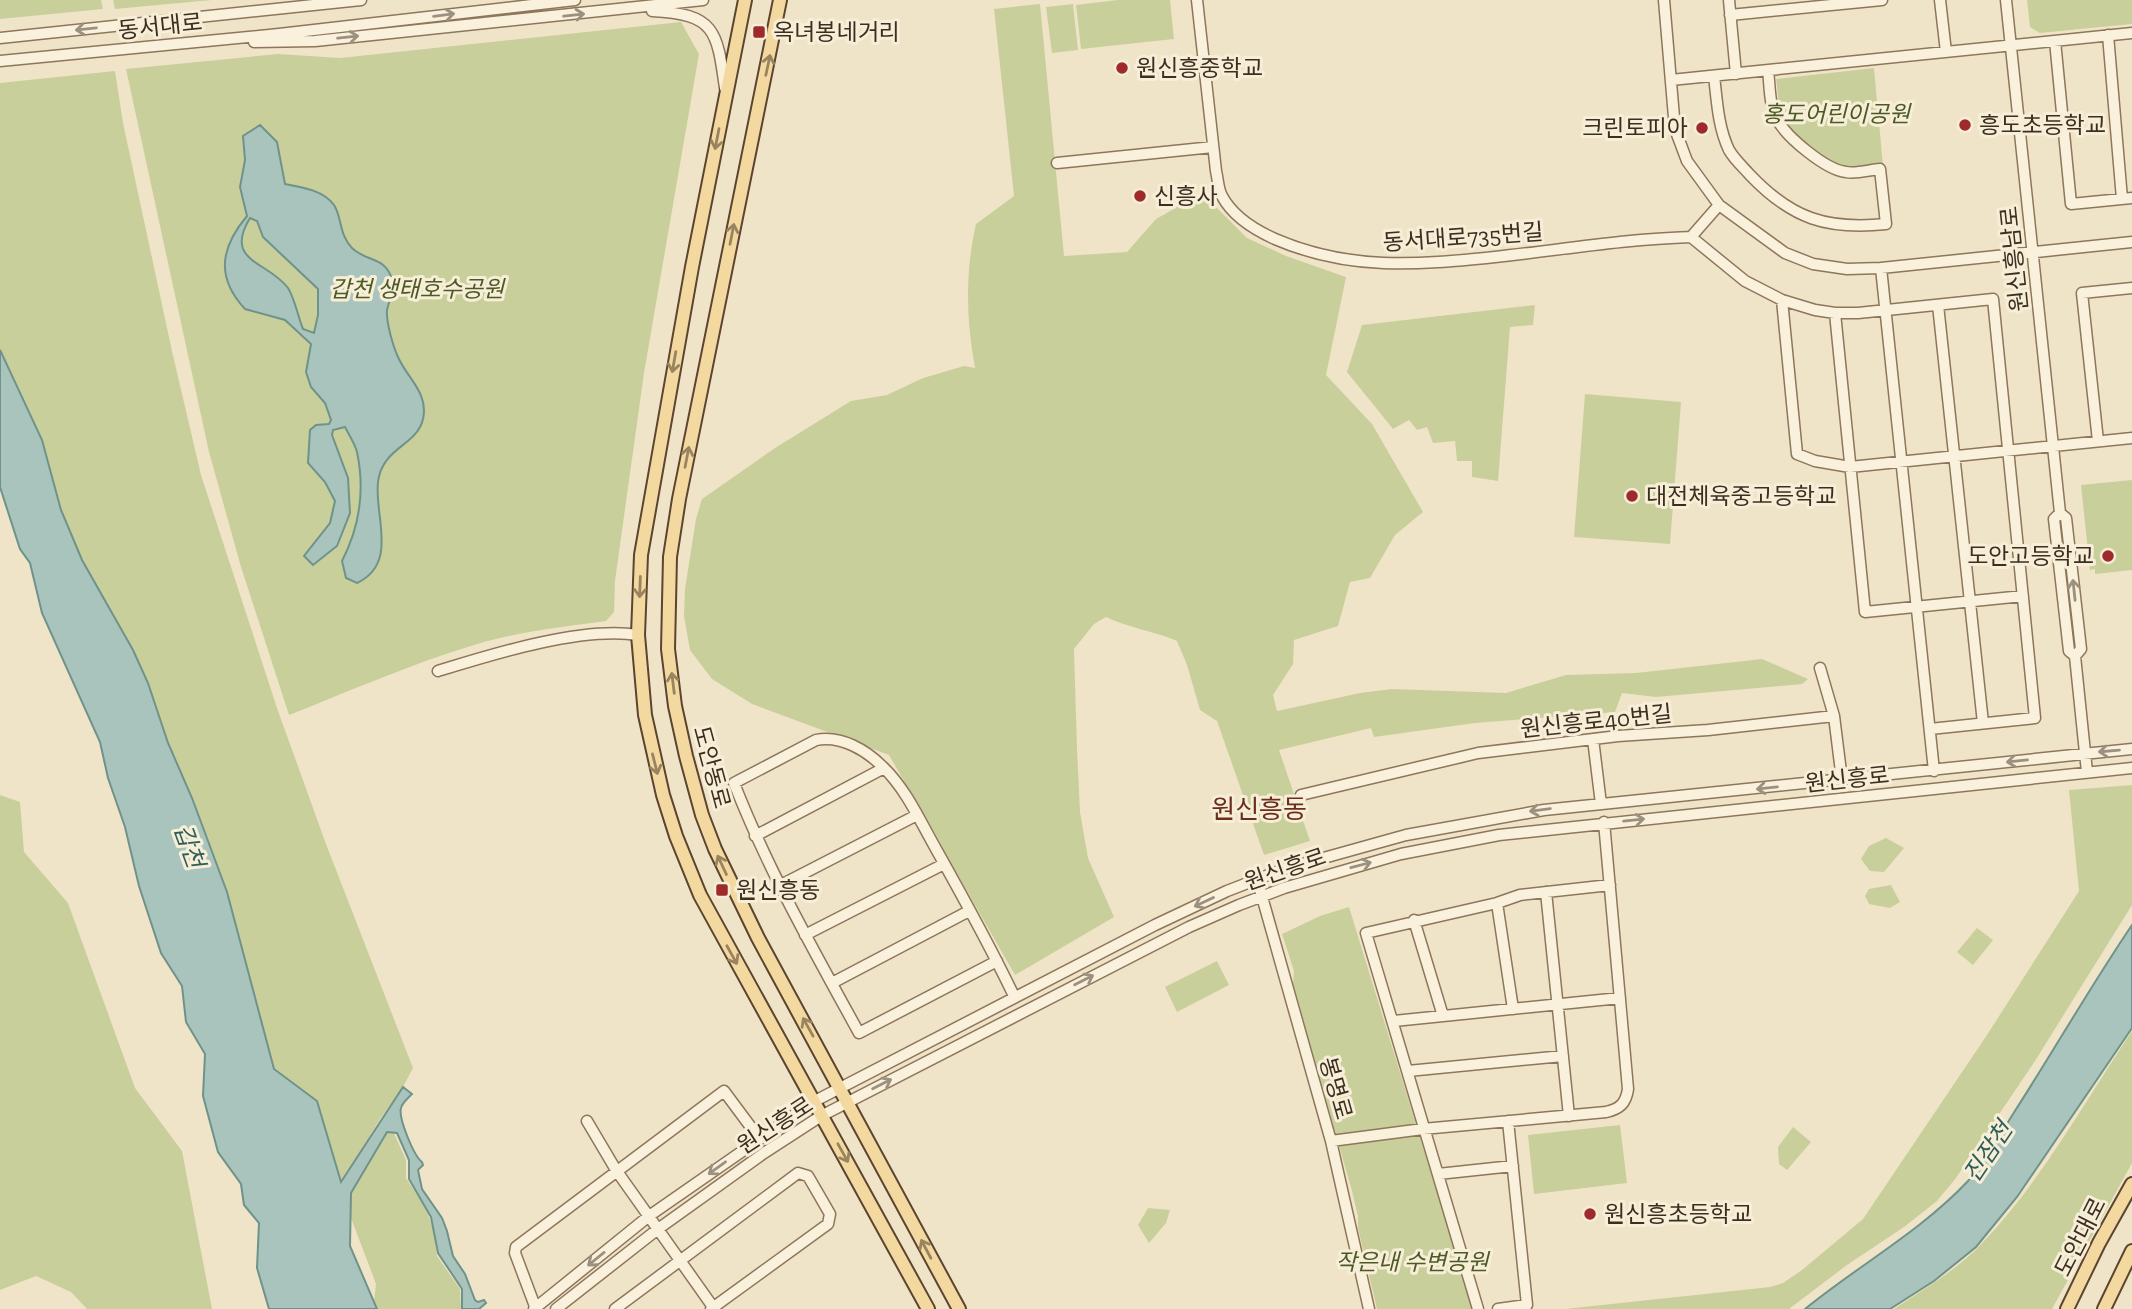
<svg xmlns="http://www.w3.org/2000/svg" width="2132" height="1309" font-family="'Zilla Slab','Noto Sans KR',serif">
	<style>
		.green { fill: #c9cf9b }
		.water { fill: #a9c4bc; stroke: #6f938a; stroke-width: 2; fill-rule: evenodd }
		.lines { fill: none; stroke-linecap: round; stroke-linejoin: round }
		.minor-casing { stroke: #8d765c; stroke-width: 13 }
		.major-casing { stroke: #5b4430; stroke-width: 16 }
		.minor { stroke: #faf1dc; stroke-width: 10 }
		.major { stroke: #f3d9a0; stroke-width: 12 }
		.oneway { stroke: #9c907e }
		.oneway2 { stroke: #988460 }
		.poi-dot { fill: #9e2a2b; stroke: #f7eed8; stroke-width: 2.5 }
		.labels { text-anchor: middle; stroke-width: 6; stroke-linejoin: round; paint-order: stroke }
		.street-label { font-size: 23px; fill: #3d2e20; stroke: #f7eed8 }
		.poi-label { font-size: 23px; fill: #3d2e20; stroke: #f7eed8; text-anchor: start }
		.park-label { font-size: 23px; font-style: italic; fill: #4d5a26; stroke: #f7eed8 }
		.water-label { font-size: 24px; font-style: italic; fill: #2f5d5a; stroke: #f7eed8 }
		.quarter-label { font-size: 26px; fill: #6b2e1e; stroke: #f7eed8 }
	</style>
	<rect width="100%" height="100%" fill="#f0e4c8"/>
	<!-- green -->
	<path class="green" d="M 0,0 L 101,0 L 103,9 L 0,19 Z
		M 113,0 L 212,0 L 115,9 Z
		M 1118,0 L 1170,0 L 1174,39 L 1081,49 L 1076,5 Z
		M 2027,0 L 2132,0 L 2132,24 L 2040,33 L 2030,27 Z
		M 1040,4 L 1064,256 L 1127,252 L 1156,219 L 1202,193 L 1247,238 L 1286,256 L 1346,277 L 1326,375 L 1372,424 L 1423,512 L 1395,535 L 1370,578 L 1350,582 L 1338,626 L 1294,640 L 1293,664 L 1273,695 L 1277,711 L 1360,693 L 1392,689 L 1506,693 L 1566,675 L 1636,673 L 1762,659 L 1808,679 L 1802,684 L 1656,697 L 1622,693 L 1615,712 L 1475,723 L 1374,737 L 1371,728 L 1279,750 L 1310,841 L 1264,855 L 1217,721 L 1200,710 L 1187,665 L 1177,641 C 1154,631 1129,628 1106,617 L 1094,624 L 1074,649 L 1077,748 L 1080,812 L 1088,858 L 1114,917 L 1015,975 L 889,755 L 752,704 L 712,679 L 690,650 L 684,616 L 685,589 L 696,519 L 702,499 L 775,448 L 851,401 L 887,395 L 923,378 L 964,366 L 975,368 C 966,320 965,272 976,224 L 1014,196 L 994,9 Z
		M 1073,4 L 1078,50 L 1052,53 L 1046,7 Z
		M 681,22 L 699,54 L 644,373 L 615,581 L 614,612 L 606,621 C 561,627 517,632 474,645 C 411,664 350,691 289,715 L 241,567 L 209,452 L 126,69 L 278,54 L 340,58 Z
		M 1874,68 L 1883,166 C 1845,170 1833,168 1803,142 C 1795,135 1786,128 1782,117 C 1778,106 1778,91 1776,79 Z
		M 115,71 L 123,123 L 172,351 L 201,475 L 277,708 L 326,844 L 413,1068 L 403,1087 L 380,1119 L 341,1183 L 317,1101 L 274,1069 L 227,892 L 192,798 L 168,743 L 148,683 L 133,650 L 82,560 L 61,510 L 42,440 L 0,350 L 0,83 Z
		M 1535,305 L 1533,325 L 1510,327 L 1498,481 L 1472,477 L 1472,461 L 1457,461 L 1455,441 L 1433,443 L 1427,427 L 1417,430 L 1409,420 L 1393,429 L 1347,372 L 1362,325 Z
		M 1585,394 L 1681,402 L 1670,544 L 1574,537 Z
		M 2132,480 L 2132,570 L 2095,574 L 2095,569 L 2090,570 L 2081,485 Z
		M 2132,785 L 2132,905 L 2035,1061 L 1956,1178 L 1937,1201 L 1904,1227 L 1847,1265 L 1789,1309 L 1565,1309 L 1770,1287 L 1783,1283 L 1802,1270 L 1863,1219 L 1987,1035 L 2079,891 L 2069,790 Z
		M 0,795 L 20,802 L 24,852 L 68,903 L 135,1088 L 182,1151 L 212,1309 L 87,1309 L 71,1292 L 36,1276 L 0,1290 Z
		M 1886,838 L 1904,848 L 1884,872 L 1870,871 L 1861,859 L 1869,846 Z
		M 1891,885 L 1900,902 L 1890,908 L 1869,904 L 1865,896 L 1869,889 Z
		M 1349,907 L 1473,1309 L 1377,1309 L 1358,1228 L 1358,1216 L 1352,1191 L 1293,984 L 1294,971 L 1282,934 L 1320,916 Z
		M 1977,928 L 1993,940 L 1973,965 L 1957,952 Z
		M 1217,961 L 1229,985 L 1177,1012 L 1165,987 Z
		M 2132,1031 L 2132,1163 L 2052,1309 L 1894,1309 C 1925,1288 1959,1269 1984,1241 C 2042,1180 2085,1101 2132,1031 Z
		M 1620,1125 L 1627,1183 L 1534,1194 L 1528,1135 Z
		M 1793,1127 L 1811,1142 L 1787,1170 L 1779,1164 L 1778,1147 Z
		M 387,1131 L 393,1131 L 406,1160 L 406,1178 L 426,1208 L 433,1229 L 437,1256 L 460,1289 L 461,1309 L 377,1309 L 374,1301 L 376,1284 L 351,1218 L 351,1193 Z
		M 1148,1208 L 1170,1210 L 1166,1223 L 1149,1243 L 1138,1225 Z"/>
	<!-- water -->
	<path class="water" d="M 260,125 L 277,142 L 285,184 C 301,187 323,190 334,205 C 342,217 339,235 352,248 C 366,262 385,256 392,279 C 395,288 389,301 387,310 C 386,322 393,346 398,357 C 407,378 429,393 423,419 C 417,446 382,447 378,482 C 374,516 399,563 357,583 L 346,578 L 342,561 C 359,528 365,490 357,452 C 355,444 349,435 345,427 L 333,430 L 332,435 L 348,478 L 350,513 L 337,546 L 313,565 L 304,556 L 330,523 L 335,501 L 325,482 L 308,463 L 310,430 L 316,425 L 329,424 L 331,420 L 325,403 L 311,387 L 306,372 L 311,344 L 285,320 L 245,309 C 215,277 221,247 247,216 L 240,187 L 245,160 L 243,136 ZM 250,218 L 257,221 L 263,237 L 318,289 L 318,315 L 314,333 L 303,329 C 298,317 295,299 288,288 C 268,261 223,262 250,218 Z
		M 0,350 L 42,440 L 61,510 L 82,560 L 133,650 L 148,683 L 168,743 L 192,798 L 227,892 L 274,1069 L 317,1101 L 341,1182 L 403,1087 L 412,1094 C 408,1098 402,1103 401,1108 C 398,1118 414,1156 422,1162 L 423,1165 L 418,1170 L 422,1189 L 442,1218 L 447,1231 L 453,1256 L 465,1274 L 475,1300 L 478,1302 L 484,1300 L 486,1303 L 479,1309 L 462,1309 L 462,1289 L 438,1253 L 431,1217 L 409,1179 L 409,1160 L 397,1133 L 387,1132 L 351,1193 L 350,1246 L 377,1309 L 269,1309 L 257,1268 L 259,1223 L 244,1205 L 241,1184 L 218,1152 L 203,1096 L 205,1054 L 186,1022 L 182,986 L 161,953 L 139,886 L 125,827 L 108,778 L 100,742 L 42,613 L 30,563 L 20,549 L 0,487 Z
		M 2132,925 L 2132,1028 L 2017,1197 L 1976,1247 L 1934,1281 L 1890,1309 L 1805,1309 C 1859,1265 1920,1232 1968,1181 C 1986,1162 1999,1136 2013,1114 C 2053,1052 2090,987 2132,925 Z"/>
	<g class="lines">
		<defs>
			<path id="minor" d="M 1197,0 L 1216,171 C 1218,179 1218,189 1222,196 C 1233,217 1255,230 1275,239 C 1349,271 1417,265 1495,257 C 1560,250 1625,239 1691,237 L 1719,205
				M 1664,0 L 1675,129 L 1687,161 L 1719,205 L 1785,253 L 1813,264 L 1847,269 L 1881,268 L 2132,242
				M 1729,0 L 1736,74
				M 1940,0 L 1946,52
				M 2006,0 L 2060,513 L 2066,518 L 2081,649 L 2075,656
				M 652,11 C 715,14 717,30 725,88
				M 1730,15 L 1882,0
				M 2108,35 L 2122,199
				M 0,38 L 361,0
				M 2055,41 L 2071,204 L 2132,198
				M 254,42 L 315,41 L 703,0
				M 0,61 L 279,34 L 575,0
				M 1714,76 C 1717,101 1718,127 1729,150 C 1734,159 1743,167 1750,175 C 1792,219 1827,230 1886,224 L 1880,169 C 1869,170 1856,174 1846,172 C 1826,170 1786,137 1777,119 C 1769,105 1770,86 1768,70
				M 1671,80 L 2132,33
				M 1057,163 L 1213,147
				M 1691,237 L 1745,281 L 1782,300 L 1815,310 L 1835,313 L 1858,313 L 1993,299 L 2035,718 L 1930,729
				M 1881,268 L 1934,771
				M 1782,300 L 1797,454 L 1815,461 L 1850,467 L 2132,438
				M 1938,305 L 1983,723
				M 1835,313 L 1865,612 L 2023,596
				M 2098,441 L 2082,293 L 2132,288
				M 2060,513 L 2054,519 L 2069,651 L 2075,656 L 2087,772
				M 1820,668 L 1834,716 L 1842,780
				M 438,671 C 493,654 582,626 638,635
				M 1593,739 L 1601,804
				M 1301,795 L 1478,753 L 1618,736 L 1708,730 L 1834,716
				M 755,836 L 884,768
				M 1257,879 L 1331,1141 L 1369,1309
				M 779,886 L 917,815
				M 1546,892 L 1569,1116
				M 1497,903 L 1513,1009
				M 1414,920 L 1443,1016
				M 805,935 L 944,864
				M 997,961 L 859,1033 C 814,951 768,870 734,783 L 816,740 C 841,735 866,750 883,767 C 906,789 920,821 936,849 C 963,897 990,946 1014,996
				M 832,983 L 969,911
				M 1394,1021 L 1620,998
				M 1408,1071 L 1563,1056
				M 587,1121 L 616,1170 L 713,1307
				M 1331,1141 L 1423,1129 L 1606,1112 C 1620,1109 1626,1103 1628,1089 L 1604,822
				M 1438,1174 L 1513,1166
				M 534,1309 L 649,1216 L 813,1102 L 1155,925 L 1227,891 L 1284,869 L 1406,835 L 1544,810 L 2132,749
				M 536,1309 L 515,1253 L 516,1247 L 724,1091 L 759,1138
				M 556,1309 L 658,1229 L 764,1153 L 821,1116 L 1189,927 L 1239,905 L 1284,888 L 1401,854 L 1499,835 L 2132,768
				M 615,1309 L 798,1173 L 808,1176 L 830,1214 L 828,1224 L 711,1309
				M 1478,1309 L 1366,933 L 1497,903 L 1520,895 L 1610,885
				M 1498,1309 L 1527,1305 L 1508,1121"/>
			<path id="major" d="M 745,0 L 692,267 L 641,555 L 638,635 L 645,715 L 663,795 L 676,836 L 700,895 L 928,1309
				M 780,0 L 679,499 L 670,557 L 668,649 L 675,706 L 686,756 L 702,815 L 715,849 L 758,938 L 959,1309
				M 2067,1309 L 2099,1243 L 2132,1184
				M 2104,1309 L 2132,1251"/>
		</defs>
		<!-- minor casing -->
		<use href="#minor" class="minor-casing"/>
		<!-- major casing -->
		<use href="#major" class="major-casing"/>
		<!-- minor -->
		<use href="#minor" class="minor"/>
		<!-- major -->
		<use href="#major" class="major"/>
	</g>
	<!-- one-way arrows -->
	<defs><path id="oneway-shaft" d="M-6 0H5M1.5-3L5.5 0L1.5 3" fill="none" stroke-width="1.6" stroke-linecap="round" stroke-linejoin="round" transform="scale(1.75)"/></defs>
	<g class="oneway">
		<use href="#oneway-shaft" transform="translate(444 15) rotate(-7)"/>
		<use href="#oneway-shaft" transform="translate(574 15) rotate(-6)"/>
		<use href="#oneway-shaft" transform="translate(86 29) rotate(174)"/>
		<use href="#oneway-shaft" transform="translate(348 37) rotate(-6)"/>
		<use href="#oneway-shaft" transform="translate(2074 590) rotate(-96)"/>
		<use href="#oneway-shaft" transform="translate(2109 751) rotate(175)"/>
		<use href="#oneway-shaft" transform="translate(2017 761) rotate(174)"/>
		<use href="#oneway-shaft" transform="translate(1767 788) rotate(174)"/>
		<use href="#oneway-shaft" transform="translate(1540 810) rotate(172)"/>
		<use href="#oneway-shaft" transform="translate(1634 820) rotate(-6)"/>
		<use href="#oneway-shaft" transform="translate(1361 865) rotate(-15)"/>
		<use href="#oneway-shaft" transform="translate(1204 902) rotate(155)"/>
		<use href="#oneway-shaft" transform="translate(1084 980) rotate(-27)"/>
		<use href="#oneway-shaft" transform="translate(882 1084) rotate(-27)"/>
		<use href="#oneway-shaft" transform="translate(717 1168) rotate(144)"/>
		<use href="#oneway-shaft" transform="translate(596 1259) rotate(141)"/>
	</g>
	<g class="oneway2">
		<use href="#oneway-shaft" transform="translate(768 65) rotate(-78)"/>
		<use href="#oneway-shaft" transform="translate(717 139) rotate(101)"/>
		<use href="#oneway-shaft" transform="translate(732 234) rotate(-79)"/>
		<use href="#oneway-shaft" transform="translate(674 362) rotate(100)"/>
		<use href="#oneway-shaft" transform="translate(687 457) rotate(-79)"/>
		<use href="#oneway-shaft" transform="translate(640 587) rotate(92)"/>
		<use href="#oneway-shaft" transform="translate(673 683) rotate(-97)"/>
		<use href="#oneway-shaft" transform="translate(655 764) rotate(76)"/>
		<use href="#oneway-shaft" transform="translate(722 865) rotate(-115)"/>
		<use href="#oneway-shaft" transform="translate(732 955) rotate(61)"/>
		<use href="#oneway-shaft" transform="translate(808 1027) rotate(-119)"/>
		<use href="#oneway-shaft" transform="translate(843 1153) rotate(61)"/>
		<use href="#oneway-shaft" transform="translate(926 1249) rotate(-118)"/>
	</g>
	<!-- markers -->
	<g class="poi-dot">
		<rect x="752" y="25" width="14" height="14" rx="3.5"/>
		<circle cx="1122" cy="68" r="7"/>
		<circle cx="1965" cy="125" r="7"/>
		<circle cx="1702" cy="128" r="7"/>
		<circle cx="1140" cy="196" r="7"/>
		<circle cx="1632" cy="496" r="7"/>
		<circle cx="2108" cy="556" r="7"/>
		<rect x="715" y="883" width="14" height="14" rx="3.5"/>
		<circle cx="1590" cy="1214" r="7"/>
	</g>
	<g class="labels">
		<!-- street labels -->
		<g class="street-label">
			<text transform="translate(160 26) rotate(-6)" y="8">동서대로</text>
			<text transform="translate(1463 237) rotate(-4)" y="8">동서대로735번길</text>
			<text transform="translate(2014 259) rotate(-96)" y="8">원신흥남로</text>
			<text transform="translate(1596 721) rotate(-6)" y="8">원신흥로40번길</text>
			<text transform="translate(712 767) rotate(75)" y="8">도안동로</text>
			<text transform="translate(1847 779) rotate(-6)" y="8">원신흥로</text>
			<text transform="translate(1285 869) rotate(-19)" y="8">원신흥로</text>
			<text transform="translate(1336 1088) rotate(74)" y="8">봉명로</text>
			<text transform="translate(775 1125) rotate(-33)" y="8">원신흥로</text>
			<text transform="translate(2080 1237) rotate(-63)" y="8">도안대로</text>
		</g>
		<!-- poi labels -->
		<g class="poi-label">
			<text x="773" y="40">옥녀봉네거리</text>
			<text x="1136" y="76">원신흥중학교</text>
			<text x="1979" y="133">흥도초등학교</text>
			<text x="1688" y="136" text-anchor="end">크린토피아</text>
			<text x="1154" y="204">신흥사</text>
			<text x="1646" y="504">대전체육중고등학교</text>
			<text x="2094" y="564" text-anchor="end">도안고등학교</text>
			<text x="736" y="898">원신흥동</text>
			<text x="1604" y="1222">원신흥초등학교</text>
		</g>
		<!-- park labels -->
		<g class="park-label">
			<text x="1836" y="122">홍도어린이공원</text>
			<text x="417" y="297">갑천 생태호수공원</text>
			<text x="1412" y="1270">작은내 수변공원</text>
		</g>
		<!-- water labels -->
		<g class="water-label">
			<text transform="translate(189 846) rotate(70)" y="8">갑천</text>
			<text transform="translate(1988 1152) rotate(-56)" y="8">진잠천</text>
		</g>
		<!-- quarter labels -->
		<g class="quarter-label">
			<text x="1259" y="818">원신흥동</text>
		</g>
	</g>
</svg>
